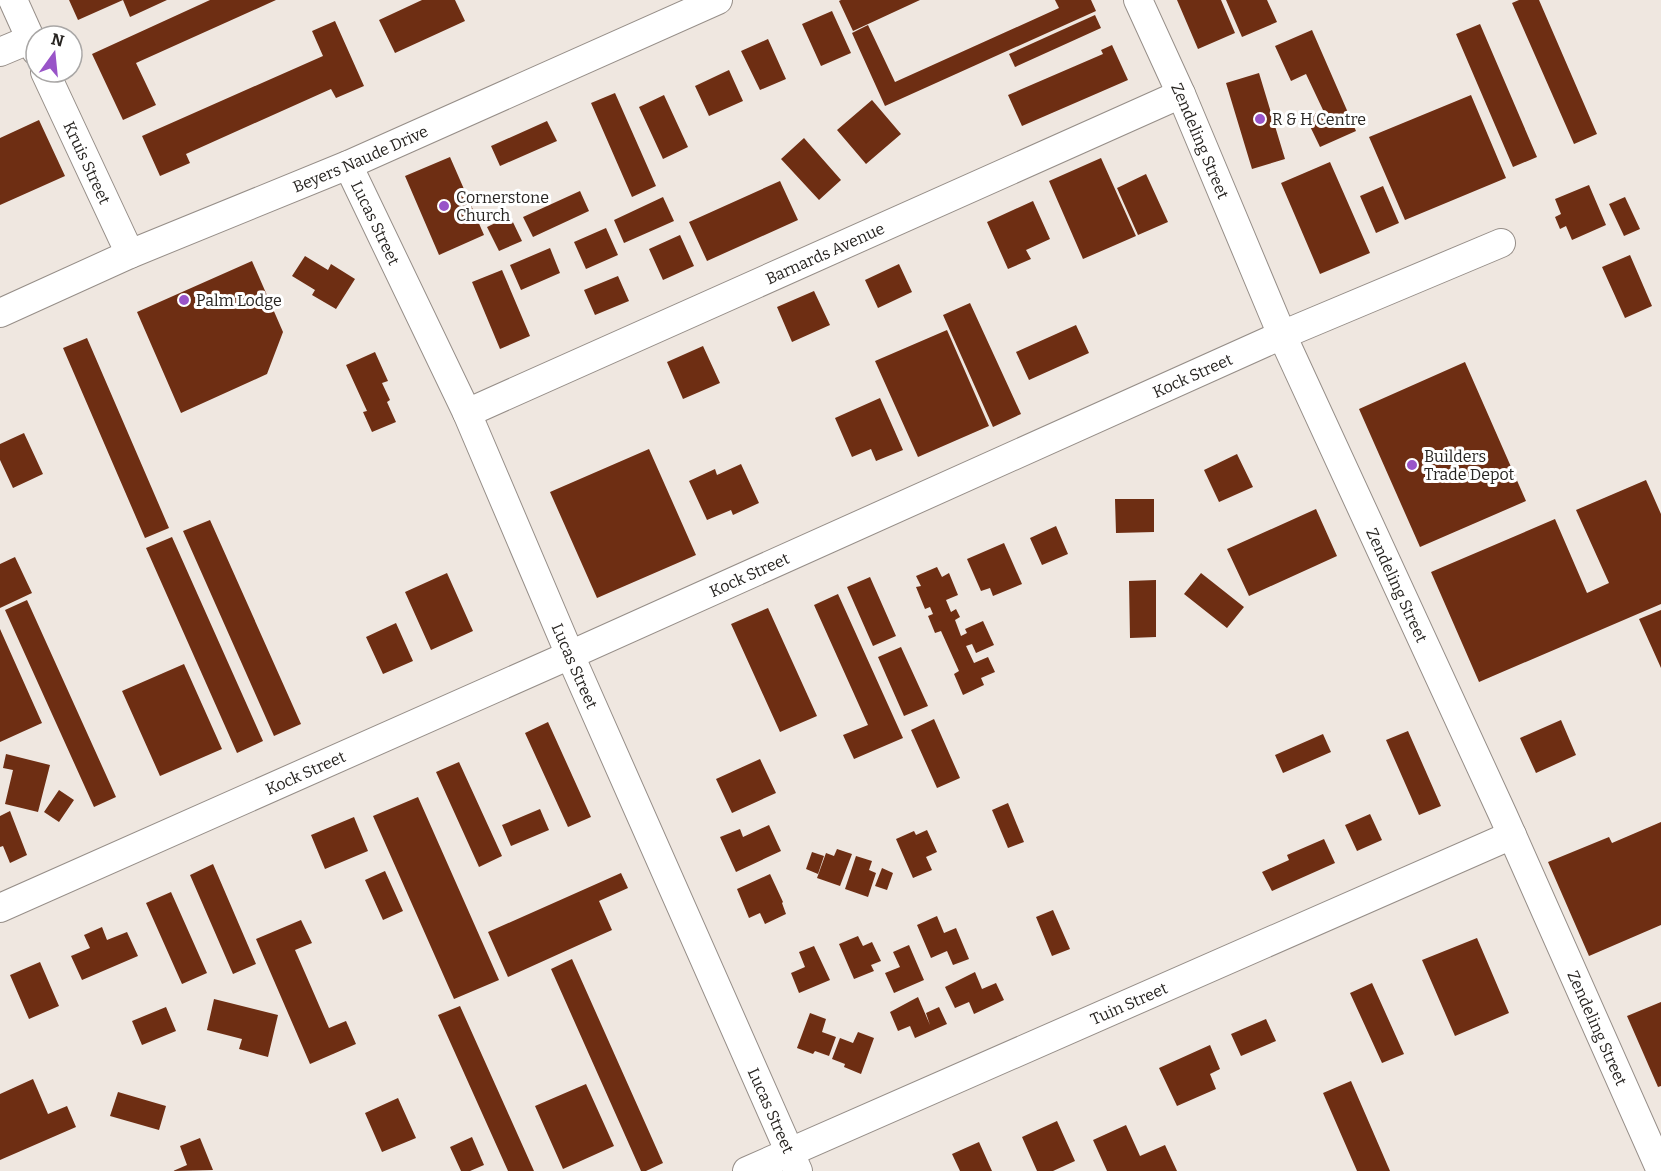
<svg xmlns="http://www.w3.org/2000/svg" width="1661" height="1171" font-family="Bitter,serif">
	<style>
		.building { fill: #6e2e13 }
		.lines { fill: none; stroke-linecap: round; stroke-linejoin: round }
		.minor-casing { stroke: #968e88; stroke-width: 30 }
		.minor { stroke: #fff; stroke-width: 28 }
		.poi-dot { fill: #9954c8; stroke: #fff; stroke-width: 2 }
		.labels { text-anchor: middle; stroke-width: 6; stroke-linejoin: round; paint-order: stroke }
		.poi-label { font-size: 16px; fill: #272421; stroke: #fff; text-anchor: start }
		.street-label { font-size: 16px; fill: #272421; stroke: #fff }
	</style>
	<rect width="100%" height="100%" fill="#efe7e0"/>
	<!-- building -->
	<path class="building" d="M 69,0 L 123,0 L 78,20 Z
		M 123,0 L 167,0 L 130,17 Z
		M 210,0 L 276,0 L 136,63 L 156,105 L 123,120 L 92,54 Z
		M 422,0 L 455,0 L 465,21 L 395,53 L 379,20 Z
		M 841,0 L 920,0 L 853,31 L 839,1 Z
		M 1055,0 L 1091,0 L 1096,11 L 885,106 L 852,33 L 868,25 L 895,82 L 1059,8 Z
		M 1177,0 L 1221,0 L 1235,33 L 1198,49 Z
		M 1226,0 L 1267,0 L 1277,22 L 1242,37 Z
		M 1519,0 L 1539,0 L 1597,134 L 1574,144 L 1512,3 Z
		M 832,11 L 851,53 L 821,66 L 802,24 Z
		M 1095,15 L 1101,28 L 1015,67 L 1009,54 Z
		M 335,21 L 364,86 L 336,98 L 331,89 L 186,154 L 190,163 L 160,176 L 142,136 L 323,56 L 312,31 Z
		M 1480,24 L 1537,157 L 1513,167 L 1456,34 Z
		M 1312,30 L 1356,131 L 1320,147 L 1306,118 L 1323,110 L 1306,74 L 1291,81 L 1275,46 Z
		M 768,39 L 786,79 L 760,90 L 741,51 Z
		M 1112,45 L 1128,80 L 1022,126 L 1008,95 L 1103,54 L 1101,50 Z
		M 729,70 L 743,101 L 709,116 L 695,86 Z
		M 1259,73 L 1285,159 L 1252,169 L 1226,83 Z
		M 615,93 L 656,186 L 632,197 L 591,103 Z
		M 664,95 L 688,147 L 663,159 L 639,107 Z
		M 1471,95 L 1506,178 L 1405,220 L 1369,137 Z
		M 872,100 L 901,134 L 866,164 L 837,130 Z
		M 39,120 L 65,176 L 0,205 L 0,138 Z
		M 547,121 L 557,141 L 500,166 L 491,146 Z
		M 804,138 L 841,180 L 819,200 L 781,159 Z
		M 450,157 L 484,235 L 439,255 L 405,176 Z
		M 1101,158 L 1136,236 L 1083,259 L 1049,181 Z
		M 1330,162 L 1370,253 L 1320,274 L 1281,183 Z
		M 1146,174 L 1168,222 L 1138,235 L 1117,188 Z
		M 780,181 L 798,220 L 707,261 L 689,222 Z
		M 1589,185 L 1606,225 L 1572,240 L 1566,226 L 1560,229 L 1555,217 L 1561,214 L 1555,199 Z
		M 1383,186 L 1399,223 L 1376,233 L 1360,196 Z
		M 580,191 L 589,211 L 533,237 L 523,217 Z
		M 663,197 L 674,221 L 624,243 L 614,220 Z
		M 1625,197 L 1640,229 L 1624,236 L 1609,204 Z
		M 1033,201 L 1050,239 L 1026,250 L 1031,259 L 1008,269 L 987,222 Z
		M 510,216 L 522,241 L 499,251 L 487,227 Z
		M 606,228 L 618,255 L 586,269 L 574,242 Z
		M 680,235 L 694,266 L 663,280 L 649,249 Z
		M 550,248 L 560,273 L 521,290 L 510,265 Z
		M 1630,255 L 1652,306 L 1625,318 L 1602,267 Z
		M 305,256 L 328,270 L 331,264 L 355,279 L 336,309 L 312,295 L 315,290 L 292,276 Z
		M 252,261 L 283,332 L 267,374 L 181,413 L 137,312 Z
		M 899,264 L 912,292 L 878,308 L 865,280 Z
		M 502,270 L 530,336 L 500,349 L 472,282 Z
		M 618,276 L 629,301 L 595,315 L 584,290 Z
		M 814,291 L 830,325 L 792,342 L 777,307 Z
		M 970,303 L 1021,414 L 993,427 L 943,315 Z
		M 1076,325 L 1089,353 L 1029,380 L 1016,352 Z
		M 947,330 L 989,426 L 918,457 L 875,361 Z
		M 87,338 L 169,528 L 145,538 L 63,348 Z
		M 703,346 L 720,383 L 683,399 L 667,362 Z
		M 375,352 L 388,381 L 382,383 L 390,400 L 387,402 L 396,422 L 372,432 L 363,412 L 367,411 L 346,365 Z
		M 1465,362 L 1526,501 L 1420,547 L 1359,409 Z
		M 880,398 L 903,450 L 876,461 L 871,449 L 852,457 L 835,418 Z
		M 24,433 L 43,474 L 13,488 L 0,460 L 0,444 Z
		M 649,449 L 696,555 L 597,598 L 550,492 Z
		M 1237,454 L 1253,487 L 1219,502 L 1204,470 Z
		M 741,464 L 759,503 L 733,515 L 731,510 L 707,520 L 689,481 L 715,469 L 717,475 Z
		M 1646,480 L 1661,514 L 1661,604 L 1479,682 L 1431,572 L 1555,519 L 1587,593 L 1609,583 L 1576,510 Z
		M 1115,499 L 1154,499 L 1154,532 L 1116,533 Z
		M 1316,509 L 1337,556 L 1249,596 L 1227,549 Z
		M 210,520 L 301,724 L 274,736 L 183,531 Z
		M 1056,526 L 1068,554 L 1042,565 L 1030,538 Z
		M 172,537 L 263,741 L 237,753 L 146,548 Z
		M 1004,543 L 1022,584 L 993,596 L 990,588 L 981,591 L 967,559 Z
		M 15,557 L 32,593 L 0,608 L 0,564 Z
		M 937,567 L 942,577 L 949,573 L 958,595 L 946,600 L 951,612 L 956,609 L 960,617 L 955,620 L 961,636 L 967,633 L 965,629 L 983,621 L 994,645 L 976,653 L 972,644 L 966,646 L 974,663 L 988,657 L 995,672 L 981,678 L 984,685 L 963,695 L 954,674 L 959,671 L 941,631 L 935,633 L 928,616 L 933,614 L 930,607 L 925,609 L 916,587 L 921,586 L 916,576 Z
		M 447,573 L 473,631 L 431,650 L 405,592 Z
		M 1201,573 L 1244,607 L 1227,628 L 1184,594 Z
		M 870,577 L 896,636 L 873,646 L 847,587 Z
		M 1156,580 L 1156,637 L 1130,638 L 1129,581 Z
		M 838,594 L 903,738 L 854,759 L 843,735 L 868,725 L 814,605 Z
		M 27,600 L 116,797 L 94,807 L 5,610 Z
		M 768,608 L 817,716 L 780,732 L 731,624 Z
		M 1661,610 L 1661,668 L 1639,619 Z
		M 396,623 L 413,661 L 383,674 L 366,637 Z
		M 0,629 L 42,723 L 0,742 Z
		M 901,647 L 928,706 L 904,716 L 878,657 Z
		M 184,664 L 222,749 L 160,776 L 122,691 Z
		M 934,719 L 960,778 L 937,788 L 911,730 Z
		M 1561,720 L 1576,755 L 1536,773 L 1520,738 Z
		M 548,722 L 591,817 L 568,827 L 525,733 Z
		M 1408,731 L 1441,806 L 1419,815 L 1386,740 Z
		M 1323,734 L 1331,752 L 1283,773 L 1275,755 Z
		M 6,754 L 50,765 L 38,812 L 5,804 L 13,770 L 3,768 Z
		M 760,759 L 776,793 L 732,813 L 716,779 Z
		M 459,762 L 502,856 L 479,867 L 436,772 Z
		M 59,790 L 74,800 L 59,822 L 44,812 Z
		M 418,797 L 499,980 L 454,999 L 373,816 Z
		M 1008,803 L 1024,842 L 1008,848 L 992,810 Z
		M 540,809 L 549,830 L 511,846 L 502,825 Z
		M 10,811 L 27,855 L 10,863 L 3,846 L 0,847 L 0,816 Z
		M 1370,814 L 1382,840 L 1357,851 L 1345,825 Z
		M 354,817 L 368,851 L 325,869 L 311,835 Z
		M 1661,822 L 1661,925 L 1589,956 L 1548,862 L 1609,837 L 1612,843 Z
		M 769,825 L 781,851 L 736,872 L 720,837 L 740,829 L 743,837 Z
		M 927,830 L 937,852 L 926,857 L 932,870 L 913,878 L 896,839 L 914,831 L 916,835 Z
		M 1324,839 L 1335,863 L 1272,891 L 1262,872 L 1289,860 L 1287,855 Z
		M 837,849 L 852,854 L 840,886 L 817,878 L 826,853 L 834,856 Z
		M 812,852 L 824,856 L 818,874 L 806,869 Z
		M 856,856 L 872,861 L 869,870 L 876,873 L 868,897 L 845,889 Z
		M 213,864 L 256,964 L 233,974 L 190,875 Z
		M 882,868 L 893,873 L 887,890 L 875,886 Z
		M 385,871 L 403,911 L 383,920 L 365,880 Z
		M 621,873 L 628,888 L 599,901 L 612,930 L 508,977 L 488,932 Z
		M 770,874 L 783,902 L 782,903 L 786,914 L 765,924 L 760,913 L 749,918 L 737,889 Z
		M 171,892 L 207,973 L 182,984 L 146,903 Z
		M 1053,910 L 1070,949 L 1052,956 L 1036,917 Z
		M 937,916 L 944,933 L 956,928 L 969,959 L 953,965 L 947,951 L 931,958 L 917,925 Z
		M 301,920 L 312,943 L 295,950 L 329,1028 L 346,1021 L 356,1044 L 310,1064 L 256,939 Z
		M 102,927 L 107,940 L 127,932 L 138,956 L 82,980 L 71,956 L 90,948 L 84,935 Z
		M 858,936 L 863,946 L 872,942 L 881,961 L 871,965 L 874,971 L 854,979 L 839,944 Z
		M 1477,938 L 1509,1013 L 1455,1036 L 1422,960 Z
		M 909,945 L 924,980 L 894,993 L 885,973 L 900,967 L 893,952 Z
		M 814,946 L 830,980 L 799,993 L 791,973 L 805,967 L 799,952 Z
		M 572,959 L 663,1163 L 646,1171 L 641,1171 L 551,969 Z
		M 40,962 L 59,1006 L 29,1019 L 10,975 Z
		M 975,972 L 982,989 L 996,983 L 1004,1000 L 974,1014 L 969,1002 L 955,1008 L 945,987 Z
		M 1372,983 L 1404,1054 L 1382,1063 L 1350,993 Z
		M 918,997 L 930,1025 L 926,1013 L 939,1007 L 947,1024 L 915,1038 L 910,1026 L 898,1031 L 890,1012 Z
		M 214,999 L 278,1015 L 268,1057 L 239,1049 L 242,1039 L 207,1030 Z
		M 1661,1002 L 1661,1086 L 1658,1087 L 1627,1016 Z
		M 460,1006 L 534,1171 L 508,1171 L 438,1015 Z
		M 166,1007 L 176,1031 L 142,1045 L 132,1021 Z
		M 810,1013 L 826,1019 L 822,1032 L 836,1037 L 829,1056 L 815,1051 L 813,1054 L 797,1048 Z
		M 1266,1019 L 1276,1041 L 1241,1056 L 1231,1034 Z
		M 858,1032 L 874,1038 L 861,1074 L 844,1067 L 845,1064 L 832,1059 L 840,1038 L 853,1043 Z
		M 1210,1045 L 1220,1069 L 1210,1074 L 1216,1089 L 1177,1106 L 1159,1068 Z
		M 33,1079 L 48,1114 L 67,1106 L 76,1127 L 0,1160 L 0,1094 Z
		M 1351,1081 L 1390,1171 L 1357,1171 L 1323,1093 Z
		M 586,1084 L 614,1146 L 563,1169 L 535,1106 Z
		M 118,1092 L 166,1106 L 159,1130 L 110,1116 Z
		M 398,1098 L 416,1138 L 382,1152 L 365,1113 Z
		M 1057,1121 L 1075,1161 L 1053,1171 L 1037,1171 L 1022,1137 Z
		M 1126,1125 L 1140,1156 L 1165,1145 L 1177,1171 L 1107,1171 L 1093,1140 Z
		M 472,1137 L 484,1165 L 470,1171 L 461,1171 L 450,1147 Z
		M 200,1138 L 213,1170 L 173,1171 L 187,1165 L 180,1146 Z
		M 979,1142 L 992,1171 L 960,1171 L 952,1154 Z"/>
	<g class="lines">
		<defs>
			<g id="minor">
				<path d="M 13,0 L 36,51"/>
				<path id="s1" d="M 1138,0 L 1181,94 L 1282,335 L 1503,815 L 1661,1171"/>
				<path d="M 0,52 L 31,39"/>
				<path id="s2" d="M 45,72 L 130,254"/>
				<path id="s3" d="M 348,165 L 467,413 L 570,655 L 798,1171"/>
				<path id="s4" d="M 0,313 L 130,254 L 348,165 L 718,0"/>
				<path id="s5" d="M 467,413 L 1181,94"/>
				<path id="s6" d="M 0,908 L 570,655 L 1282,335 L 1501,243"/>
				<path id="s7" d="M 747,1171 L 1512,835"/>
			</g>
		</defs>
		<!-- minor casing -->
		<use href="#minor" class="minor-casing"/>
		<!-- minor -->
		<use href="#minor" class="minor"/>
	</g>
	<!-- markers -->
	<g class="poi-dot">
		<circle cx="1260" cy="119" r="6"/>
		<circle cx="444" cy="206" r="6"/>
		<circle cx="184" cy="300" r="6"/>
		<circle cx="1412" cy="465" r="6"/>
	</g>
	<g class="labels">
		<!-- poi labels -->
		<g class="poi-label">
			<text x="1272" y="125">R &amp; H Centre</text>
			<text x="456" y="203">Cornerstone<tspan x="456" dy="18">Church</tspan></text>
			<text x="196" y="306">Palm Lodge</text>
			<text x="1424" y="462">Builders<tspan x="1424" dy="18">Trade Depot</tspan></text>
		</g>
		<!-- street labels -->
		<g class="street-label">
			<text dy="6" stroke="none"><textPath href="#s1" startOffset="154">Zendeling Street</textPath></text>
			<text dy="6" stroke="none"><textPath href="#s4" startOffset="392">Beyers Naude Drive</textPath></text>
			<text dy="6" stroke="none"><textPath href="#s2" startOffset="100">Kruis Street</textPath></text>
			<text dy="6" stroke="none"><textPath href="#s3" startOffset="64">Lucas Street</textPath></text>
			<text dy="6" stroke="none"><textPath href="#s5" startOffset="392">Barnards Avenue</textPath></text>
			<text dy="6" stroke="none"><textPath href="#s6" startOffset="1306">Kock Street</textPath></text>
			<text dy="6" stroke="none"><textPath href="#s6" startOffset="820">Kock Street</textPath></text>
			<text dy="6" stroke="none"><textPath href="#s1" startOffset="640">Zendeling Street</textPath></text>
			<text dy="6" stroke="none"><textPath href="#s3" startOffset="550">Lucas Street</textPath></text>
			<text dy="6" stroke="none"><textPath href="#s6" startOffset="334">Kock Street</textPath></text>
			<text dy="6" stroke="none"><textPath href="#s7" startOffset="417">Tuin Street</textPath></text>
			<text dy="6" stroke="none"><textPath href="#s1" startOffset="1126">Zendeling Street</textPath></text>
			<text dy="6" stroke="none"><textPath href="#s3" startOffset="1036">Lucas Street</textPath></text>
		</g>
	</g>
	<!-- north arrow -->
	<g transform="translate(54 54) rotate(15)"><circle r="28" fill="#ffffff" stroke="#a9a7a6" stroke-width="1.5"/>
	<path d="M0-4.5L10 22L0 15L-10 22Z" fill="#9954c8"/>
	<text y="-9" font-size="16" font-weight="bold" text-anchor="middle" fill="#272421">N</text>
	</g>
</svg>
